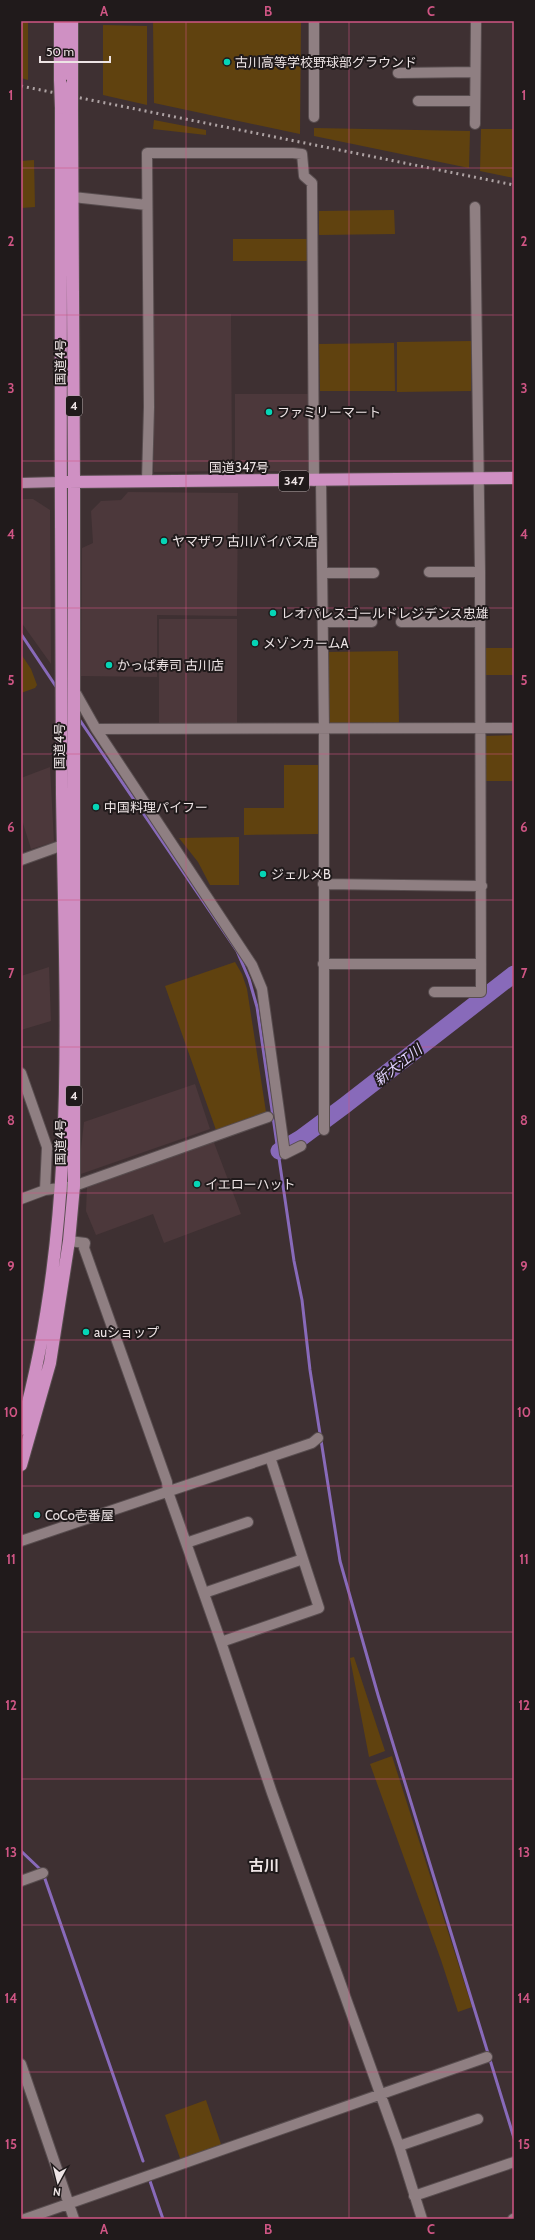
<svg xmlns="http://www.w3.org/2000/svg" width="535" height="2240" font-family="Cabin,'Noto Sans JP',sans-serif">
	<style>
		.built { fill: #4c383b }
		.green { fill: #60420f }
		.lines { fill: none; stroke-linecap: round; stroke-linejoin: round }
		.stream { stroke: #886aba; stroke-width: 3 }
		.river { stroke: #886aba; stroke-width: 17 }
		.minor-casing { stroke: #584d4f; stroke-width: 12 }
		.major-casing { stroke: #584d4f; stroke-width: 12 }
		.highway-casing { stroke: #584d4f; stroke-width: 14 }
		.minor { stroke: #8f7f82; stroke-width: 10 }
		.major { stroke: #b589a9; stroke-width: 10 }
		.highway { stroke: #cf90c3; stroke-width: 12 }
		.rail { stroke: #aea3a4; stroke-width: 3; stroke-dasharray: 2 4; stroke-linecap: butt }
		.highway-bridge-casing { stroke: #584d4f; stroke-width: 14; stroke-linecap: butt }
		.highway-bridge { stroke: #cf90c3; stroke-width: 12 }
		.grid { fill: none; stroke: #cf5584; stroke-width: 1; stroke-opacity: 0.55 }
		.poi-dot { fill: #05d5b6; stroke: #201a1b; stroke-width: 1.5 }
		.labels { text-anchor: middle; stroke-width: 4; stroke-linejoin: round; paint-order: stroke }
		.shield { fill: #201a1b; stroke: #b0a7a8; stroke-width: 1 }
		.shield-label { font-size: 12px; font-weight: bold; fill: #ede4e5 }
		.poi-label { font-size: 13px; fill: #ede4e5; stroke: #201a1b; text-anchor: start }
		.street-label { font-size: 13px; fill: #ede4e5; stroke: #201a1b }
		.water-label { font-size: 14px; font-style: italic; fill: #e1d3ff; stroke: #201a1b }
		.quarter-label { font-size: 15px; font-weight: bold; fill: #ede4e5; stroke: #201a1b }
		.neatline { fill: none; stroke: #cf5584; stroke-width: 1.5 }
		.grid-label { font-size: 13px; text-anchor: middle; font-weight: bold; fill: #cf5584 }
	</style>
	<rect width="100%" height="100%" fill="#3e3032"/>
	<!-- built -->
	<path class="built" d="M 153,314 L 231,314 L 232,471 L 154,472 Z
		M 235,394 L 309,394 L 309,471 L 235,471 Z
		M 128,492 L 238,493 L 237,616 L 157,615 L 157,677 L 81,676 L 82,548 L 93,543 L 91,511 L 101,501 L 121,500 Z
		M 21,499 L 33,499 L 50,510 L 51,664 L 21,622 Z
		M 159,619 L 237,619 L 237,726 L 159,726 Z
		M 50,767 L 54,842 L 31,849 L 21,817 L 21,778 Z
		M 49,967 L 51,1021 L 21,1030 L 21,976 Z
		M 195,1084 L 210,1129 L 78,1175 L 84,1122 Z
		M 213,1140 L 241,1214 L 164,1243 L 153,1214 L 96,1235 L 86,1211 L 87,1187 Z"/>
	<!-- green -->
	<path class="green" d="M 21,21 L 28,21 L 28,80 L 21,78 Z
		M 153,21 L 301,21 L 300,134 L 154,103 Z
		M 103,25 L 147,26 L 147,105 L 103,95 Z
		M 154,120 L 206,130 L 206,135 L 153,129 Z
		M 314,128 L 470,131 L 469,168 L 314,136 Z
		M 481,129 L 514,129 L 514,178 L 480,171 Z
		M 34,160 L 35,207 L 21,208 L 21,161 Z
		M 394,210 L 395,234 L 319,235 L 319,211 Z
		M 233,239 L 309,239 L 309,261 L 233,261 Z
		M 471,341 L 471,391 L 397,392 L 397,342 Z
		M 394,343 L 395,391 L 320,391 L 319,344 Z
		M 484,648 L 514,648 L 514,675 L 484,675 Z
		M 398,651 L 399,725 L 327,726 L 326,652 Z
		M 21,654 L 31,669 L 37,685 L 35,688 L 21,693 Z
		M 514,735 L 514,781 L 485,781 L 484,736 Z
		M 284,765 L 318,765 L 318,834 L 244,835 L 244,808 L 284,808 Z
		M 239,837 L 239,885 L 210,885 L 198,862 L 179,838 Z
		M 235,962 L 242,974 L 247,989 L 266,1112 L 216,1130 L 165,986 Z
		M 354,1657 L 385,1751 L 369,1757 L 350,1658 Z
		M 392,1756 L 472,2007 L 458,2012 L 441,1960 L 370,1764 Z
		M 206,2100 L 222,2147 L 181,2161 L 165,2115 Z"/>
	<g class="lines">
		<!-- stream -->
		<path class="stream" d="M 21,634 L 57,688
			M 79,719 L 237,951 L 249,979 L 257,1007 L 294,1261 L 302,1300 L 310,1370 L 340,1561 L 378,1695 L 514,2138
			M 21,1851 L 41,1870
			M 44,1876 L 143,2161
			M 150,2181 L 163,2219"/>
		<!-- river -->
		<path class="river" d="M 279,1151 L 301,1138 L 344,1106 L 514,974"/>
		<defs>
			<path id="minor" d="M 314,21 L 314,117
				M 398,73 L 475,72
				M 418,101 L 475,101
				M 475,124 L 476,21
				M 73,197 L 147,205
				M 475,207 L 480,572
				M 321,480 L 324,729 L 324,1130
				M 147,481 L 149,407 L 147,153 L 293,153 L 302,154 L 304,176 L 312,183 L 314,481
				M 429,572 L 480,572 L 481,992 L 434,992
				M 323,573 L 374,573
				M 323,622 L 372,622
				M 401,622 L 479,622
				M 74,690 L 96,729 L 514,728
				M 96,729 L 252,965 L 262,989 L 285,1154 L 301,1146
				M 21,860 L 63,845
				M 323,884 L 482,886
				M 323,964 L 481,964
				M 21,1073 L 47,1147 L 45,1190
				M 21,1199 L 45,1190 L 74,1186 L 268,1117
				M 69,1241 L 85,1243 L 84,1248 L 167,1482 L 168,1492 L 221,1642 L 272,1793 L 399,2146 L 422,2219
				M 270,1457 L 303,1559
				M 21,1541 L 312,1443 L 318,1438
				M 186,1543 L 248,1522
				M 204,1593 L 303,1559 L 319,1608 L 221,1642
				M 21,1881 L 43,1873
				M 21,2064 L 74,2219
				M 399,2146 L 478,2119
				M 414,2196 L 514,2162
				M 25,2219 L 487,2057
				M 513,2219 L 514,2219"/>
			<path id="major" d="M 21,483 L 60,482"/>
			<path id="highway" d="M 60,21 L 60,80
				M 72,21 L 72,84
				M 67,482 L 514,478
				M 21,1429 C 79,1222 65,1006 62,794 C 60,565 61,337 61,108
				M 21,1465 L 50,1363 L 69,1241 L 74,1186 L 74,482 L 72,109"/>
		</defs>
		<!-- minor casing -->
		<use href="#minor" class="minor-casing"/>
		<!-- major casing -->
		<use href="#major" class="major-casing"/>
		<!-- highway casing -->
		<use href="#highway" class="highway-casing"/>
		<!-- minor -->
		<use href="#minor" class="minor"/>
		<!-- major -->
		<use href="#major" class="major"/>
		<!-- highway -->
		<use href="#highway" class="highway"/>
		<!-- rail -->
		<path class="rail" d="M 21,86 L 514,185"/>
		<defs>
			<path id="highway-bridge" d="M 60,80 L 61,108
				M 72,109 L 72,84"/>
		</defs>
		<!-- highway-bridge casing -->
		<use href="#highway-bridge" class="highway-bridge-casing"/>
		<!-- highway-bridge -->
		<use href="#highway-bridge" class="highway-bridge"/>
	</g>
	<!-- grid -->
	<path class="grid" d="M 186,21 L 186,2219M 349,21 L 349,2219M 21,168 L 514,168M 21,315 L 514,315M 21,461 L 514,461M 21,608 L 514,608M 21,754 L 514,754M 21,900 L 514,900M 21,1047 L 514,1047M 21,1193 L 514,1193M 21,1340 L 514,1340M 21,1486 L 514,1486M 21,1632 L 514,1632M 21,1779 L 514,1779M 21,1925 L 514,1925M 21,2072 L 514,2072"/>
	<!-- markers -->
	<g class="poi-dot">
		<circle cx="227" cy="62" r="4"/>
		<circle cx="269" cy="412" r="4"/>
		<circle cx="164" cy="541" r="4"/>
		<circle cx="273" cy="613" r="4"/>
		<circle cx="255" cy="643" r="4"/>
		<circle cx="109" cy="665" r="4"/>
		<circle cx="96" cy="807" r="4"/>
		<circle cx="263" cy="874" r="4"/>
		<circle cx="197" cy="1184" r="4"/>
		<circle cx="86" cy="1332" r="4"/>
		<circle cx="37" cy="1515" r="4"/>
	</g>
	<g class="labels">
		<!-- shield labels -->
		<g class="shield">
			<rect x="66" y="396" width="16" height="20" rx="3"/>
			<rect x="279" y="471" width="30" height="20" rx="3"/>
			<rect x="66" y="1086" width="16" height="20" rx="3"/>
		</g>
		<g class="shield-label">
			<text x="74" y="410">4</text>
			<text x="294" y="485">347</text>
			<text x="74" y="1100">4</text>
		</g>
		<!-- poi labels -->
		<g class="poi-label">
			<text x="235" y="67">古川高等学校野球部グラウンド</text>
			<text x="277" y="417">ファミリーマート</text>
			<text x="172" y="546">ヤマザワ 古川バイパス店</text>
			<text x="281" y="618">レオパレスゴールドレジデンス忠雄</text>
			<text x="263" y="648">メゾンカームA</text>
			<text x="117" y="670">かっぱ寿司 古川店</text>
			<text x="104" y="812">中国料理パイフー</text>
			<text x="271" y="879">ジェルメB</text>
			<text x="205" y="1189">イエローハット</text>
			<text x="94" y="1337">auショップ</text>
			<text x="45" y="1520">CoCo壱番屋</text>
		</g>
		<!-- street labels -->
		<g class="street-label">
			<text transform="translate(60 362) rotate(-90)" y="5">国道4号</text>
			<text x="239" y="472">国道347号</text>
			<text transform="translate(59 746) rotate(-90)" y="5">国道4号</text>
			<text transform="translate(60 1142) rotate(-90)" y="5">国道4号</text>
		</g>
		<!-- water labels -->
		<g class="water-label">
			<text transform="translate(398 1065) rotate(-38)" y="5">新大江川</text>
		</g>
		<!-- quarter labels -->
		<g class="quarter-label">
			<text x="264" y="1871">古川</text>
		</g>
	</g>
	<!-- border -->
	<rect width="535" height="2240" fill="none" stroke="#201a1b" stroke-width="44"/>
	<!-- north arrow -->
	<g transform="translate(58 2182) rotate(187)" stroke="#201a1b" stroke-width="3" paint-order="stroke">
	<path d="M0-3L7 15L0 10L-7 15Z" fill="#ede4e5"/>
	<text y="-6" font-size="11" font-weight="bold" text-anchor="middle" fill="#ede4e5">N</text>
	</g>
	<!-- scale -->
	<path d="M40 56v6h70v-6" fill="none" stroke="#ede4e5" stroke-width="2"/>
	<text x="46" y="56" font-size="12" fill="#ede4e5" stroke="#201a1b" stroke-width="3" paint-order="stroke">50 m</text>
	<rect x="22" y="22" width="491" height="2196" class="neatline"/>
	<g class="grid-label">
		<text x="104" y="16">A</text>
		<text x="268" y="16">B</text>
		<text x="431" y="16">C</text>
		<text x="11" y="100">1</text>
		<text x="524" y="100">1</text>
		<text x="11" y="246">2</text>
		<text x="524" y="246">2</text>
		<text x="11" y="393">3</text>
		<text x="524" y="393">3</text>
		<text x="11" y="539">4</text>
		<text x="524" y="539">4</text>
		<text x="11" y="685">5</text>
		<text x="524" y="685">5</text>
		<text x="11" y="832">6</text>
		<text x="524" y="832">6</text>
		<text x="11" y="978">7</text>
		<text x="524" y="978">7</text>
		<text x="11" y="1125">8</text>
		<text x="524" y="1125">8</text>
		<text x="11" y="1271">9</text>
		<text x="524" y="1271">9</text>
		<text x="11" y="1417">10</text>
		<text x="524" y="1417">10</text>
		<text x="11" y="1564">11</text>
		<text x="524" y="1564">11</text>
		<text x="11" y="1710">12</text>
		<text x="524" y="1710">12</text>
		<text x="11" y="1857">13</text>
		<text x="524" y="1857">13</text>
		<text x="11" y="2003">14</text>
		<text x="524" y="2003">14</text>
		<text x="11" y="2149">15</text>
		<text x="524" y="2149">15</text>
		<text x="104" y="2234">A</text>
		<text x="268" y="2234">B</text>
		<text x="431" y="2234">C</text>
	</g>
</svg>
